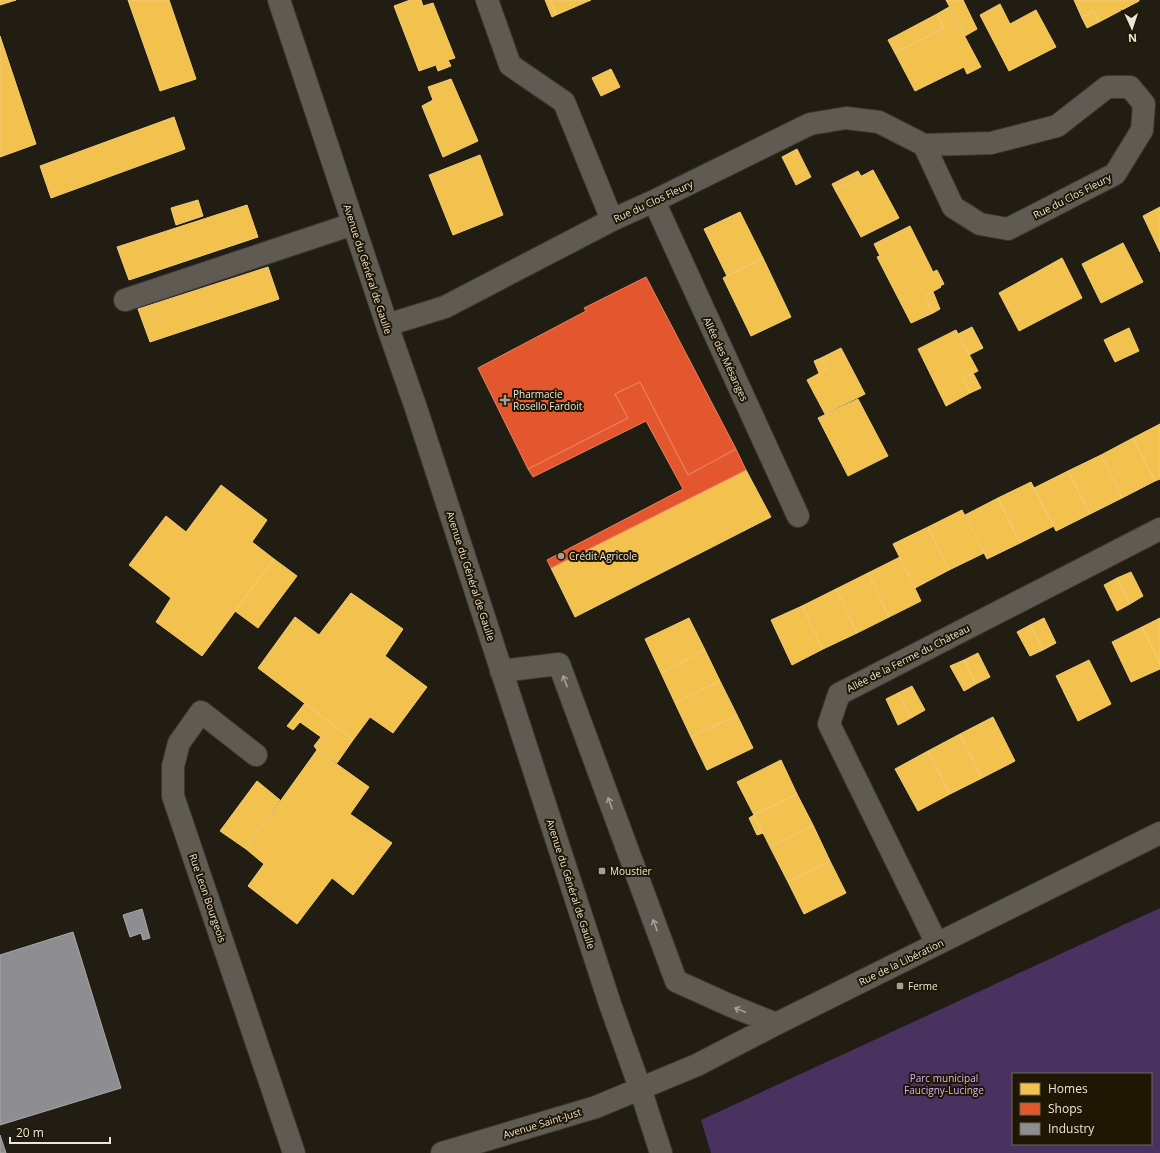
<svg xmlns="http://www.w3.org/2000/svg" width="1160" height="1153" font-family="'Open Sans',sans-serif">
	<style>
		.forest { fill: #4a3260; fill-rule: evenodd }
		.homes { fill: #f2c14e; stroke: #f0cc78 }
		.shops { fill: #e4572e; stroke: #e68261 }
		.industry { fill: #8d8d92; stroke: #aaa8a7 }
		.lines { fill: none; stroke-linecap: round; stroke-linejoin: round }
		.minor-casing { stroke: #3c3830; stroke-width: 24 }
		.minor { stroke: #5f5b53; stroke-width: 22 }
		.oneway { stroke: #a6a096 }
		.poi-dot { fill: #a5a093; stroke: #1f1603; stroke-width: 1.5 }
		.labels { text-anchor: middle; stroke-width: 4; stroke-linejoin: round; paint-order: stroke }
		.street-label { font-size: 10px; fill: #ece6d9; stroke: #1f1603 }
		.poi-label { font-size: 10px; fill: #ece6d9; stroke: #1f1603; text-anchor: start }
		.park-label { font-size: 10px; fill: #d3b4f9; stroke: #1f1603 }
	</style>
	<rect width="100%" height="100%" fill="#221d12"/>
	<!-- forest -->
	<path class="forest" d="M 1160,908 L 1160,1153 L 711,1153 L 701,1120 ZM 1013,1074 L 1151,1074 L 1151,1144 L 1013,1144 Z"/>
	<!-- homes -->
	<path class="homes" d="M 0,0 L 16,0 L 0,5 Z
		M 128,0 L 169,0 L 196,79 L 160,91 Z
		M 410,0 L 421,0 L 423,6 L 433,3 L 455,58 L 448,60 L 451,66 L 438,71 L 436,65 L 419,71 L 394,6 Z
		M 545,0 L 550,0 L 556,15 L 552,17 Z
		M 550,0 L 591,0 L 556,15 Z
		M 946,0 L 963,0 L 977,29 L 965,36 Z
		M 1074,0 L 1139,0 L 1139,1 L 1099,22 L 1094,11 L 1082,18 Z
		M 1000,4 L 1010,24 L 1036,10 L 1056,47 L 1009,71 L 980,15 Z
		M 949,7 L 981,67 L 967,74 L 964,67 L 915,91 L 895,53 L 944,28 L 937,14 Z
		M 1094,11 L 1099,22 L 1087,28 L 1082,18 Z
		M 937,14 L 944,28 L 895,53 L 888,40 Z
		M 0,36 L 36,144 L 0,157 Z
		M 611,69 L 620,87 L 601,96 L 592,78 Z
		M 451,79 L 478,141 L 443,157 L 422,106 L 433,100 L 428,87 Z
		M 174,117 L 185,149 L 51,198 L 40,166 Z
		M 797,149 L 811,177 L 796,185 L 782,157 Z
		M 480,155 L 503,215 L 453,235 L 429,175 Z
		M 873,170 L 899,218 L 861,237 L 835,190 Z
		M 858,171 L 861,176 L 835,190 L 832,184 Z
		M 198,200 L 203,216 L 176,225 L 171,208 Z
		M 247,205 L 258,237 L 129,280 L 117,247 Z
		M 1160,207 L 1160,252 L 1143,216 Z
		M 740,212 L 763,258 L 727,276 L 704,229 Z
		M 910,226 L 933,272 L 937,270 L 944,284 L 940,286 L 941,287 L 925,296 L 933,313 L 911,323 L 877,257 L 880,256 L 874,244 Z
		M 1123,243 L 1143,282 L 1101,303 L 1082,264 Z
		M 763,258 L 791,317 L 751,336 L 723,278 Z
		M 1062,258 L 1082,298 L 1019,331 L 999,293 Z
		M 268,267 L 279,299 L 150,342 L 138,309 Z
		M 933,292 L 940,309 L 933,313 L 925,296 Z
		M 972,327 L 983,348 L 969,355 L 958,334 Z
		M 1129,328 L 1139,351 L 1115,362 L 1104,340 Z
		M 956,330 L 978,371 L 963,378 L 970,393 L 946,406 L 918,349 Z
		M 841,348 L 865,394 L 825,414 L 807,380 L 827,369 L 821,358 Z
		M 821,358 L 827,369 L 819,373 L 814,361 Z
		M 973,373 L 981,388 L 970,393 L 963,378 Z
		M 858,399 L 888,456 L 848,476 L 818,418 Z
		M 1160,424 L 1160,479 L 1155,481 L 1133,438 Z
		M 1133,438 L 1155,481 L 1122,498 L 1101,455 Z
		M 1101,455 L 1122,498 L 1090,514 L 1068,471 Z
		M 746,470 L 771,517 L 575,617 L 551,568 Z
		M 1068,471 L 1090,514 L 1056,531 L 1034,488 Z
		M 1031,482 L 1054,526 L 1020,543 L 998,498 Z
		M 221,485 L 267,520 L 252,542 L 274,559 L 202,656 L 156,622 L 171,598 L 129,565 L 166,516 L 186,532 Z
		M 998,498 L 1020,543 L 987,559 L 965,515 Z
		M 962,510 L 984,553 L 949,570 L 928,527 Z
		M 928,527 L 949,570 L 915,588 L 893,544 Z
		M 900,557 L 921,601 L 889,617 L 868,573 Z
		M 274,559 L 297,576 L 258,628 L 235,611 Z
		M 1131,572 L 1143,596 L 1130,604 L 1117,578 Z
		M 868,573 L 889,617 L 857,633 L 836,589 Z
		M 1117,578 L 1130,604 L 1117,611 L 1104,585 Z
		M 836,589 L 857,633 L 823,649 L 802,606 Z
		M 351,593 L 403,629 L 385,656 L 427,687 L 393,733 L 370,717 L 353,740 L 258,668 L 295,617 L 319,635 Z
		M 802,606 L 823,649 L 792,665 L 771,620 Z
		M 689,618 L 705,650 L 661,673 L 645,639 Z
		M 1044,618 L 1056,643 L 1043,650 L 1030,625 Z
		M 1160,618 L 1160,663 L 1142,627 Z
		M 1030,625 L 1043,650 L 1030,656 L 1017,632 Z
		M 1142,627 L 1160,663 L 1160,669 L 1131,682 L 1112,642 Z
		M 705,650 L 720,681 L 675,703 L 661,673 Z
		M 978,653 L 990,677 L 976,684 L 964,660 Z
		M 964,660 L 976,684 L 964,691 L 950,666 Z
		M 1089,660 L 1111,704 L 1078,721 L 1056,676 Z
		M 720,681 L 737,715 L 691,737 L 675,703 Z
		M 912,686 L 925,710 L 911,718 L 898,693 Z
		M 898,693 L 911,718 L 898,725 L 886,699 Z
		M 305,703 L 353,740 L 337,763 L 317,750 L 314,746 L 321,737 L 300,722 L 293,730 L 287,726 Z
		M 737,715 L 753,748 L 707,770 L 691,737 Z
		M 993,717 L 1015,761 L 982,778 L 960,734 Z
		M 960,734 L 982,778 L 950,794 L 928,751 Z
		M 317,750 L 369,787 L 350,814 L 392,843 L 353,895 L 332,878 L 297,924 L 248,886 L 264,864 L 246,849 Z
		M 928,751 L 950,794 L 918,811 L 895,769 Z
		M 781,760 L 797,794 L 754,815 L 737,782 Z
		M 257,781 L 280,800 L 246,849 L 220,831 Z
		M 797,794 L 813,825 L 770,847 L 754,815 Z
		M 754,815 L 763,833 L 757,835 L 749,818 Z
		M 813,825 L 830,861 L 788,882 L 770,847 Z
		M 830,861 L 846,893 L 804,914 L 788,882 Z"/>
	<!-- shops -->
	<path class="shops" d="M 646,277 L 736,449 L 688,475 L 640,382 L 615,394 L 628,418 L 528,469 L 478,368 L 586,311 L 584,308 Z
		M 640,382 L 688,475 L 736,449 L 746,470 L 551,568 L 547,560 L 683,489 L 646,421 L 533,477 L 528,469 L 628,418 L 615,394 Z"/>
	<!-- industry -->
	<path class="industry" d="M 142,909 L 150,938 L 143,940 L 141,933 L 130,937 L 123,915 Z
		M 73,932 L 121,1088 L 0,1125 L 0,955 Z
		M 0,1135 L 6,1153 L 0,1153 Z"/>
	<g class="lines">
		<defs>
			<path id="minor" d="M 279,0 L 387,325 L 416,408 L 610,1004 L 640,1088 L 661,1153
				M 487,0 L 510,65 L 564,102 L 612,220
				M 654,201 L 798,516
				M 125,300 L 353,224
				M 387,325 L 445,307 L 612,220 L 654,201 L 810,124 L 846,118 L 879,122 L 924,145 L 953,207 L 980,224 L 1008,229 L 1115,174 L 1142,130 L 1144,104 L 1130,87 L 1107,87 L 1057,126 L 991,143 L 924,145
				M 501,671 L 559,664 L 676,981 L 729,1005 L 776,1024
				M 256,755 L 201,712 L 179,743 L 173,766 L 173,796 L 294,1153
				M 937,944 L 829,724 L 839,694 L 1160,529
				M 442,1153 L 596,1107 L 697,1065 L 776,1024 L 1160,833"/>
		</defs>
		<!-- minor casing -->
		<use href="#minor" class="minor-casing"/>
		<!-- minor -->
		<use href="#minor" class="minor"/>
	</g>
	<!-- one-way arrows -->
	<defs><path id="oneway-shaft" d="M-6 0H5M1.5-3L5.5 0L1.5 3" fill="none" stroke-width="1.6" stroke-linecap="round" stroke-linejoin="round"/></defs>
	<g class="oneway">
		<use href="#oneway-shaft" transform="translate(565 681) rotate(-110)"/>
		<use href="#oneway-shaft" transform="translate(610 803) rotate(-110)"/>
		<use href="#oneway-shaft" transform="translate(655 925) rotate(-110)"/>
		<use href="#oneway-shaft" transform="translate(740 1010) rotate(-158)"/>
	</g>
	<!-- markers -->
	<g class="poi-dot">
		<path d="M503 394h4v4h4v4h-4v4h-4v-4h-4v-4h4z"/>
		<circle cx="561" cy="556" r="4"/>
		<rect x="598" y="867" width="8" height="8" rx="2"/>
		<rect x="896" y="982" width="8" height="8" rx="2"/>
	</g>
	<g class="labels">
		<!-- street labels -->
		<g class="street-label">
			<text transform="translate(1072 196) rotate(-27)" y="4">Rue du Clos Fleury</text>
			<text transform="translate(653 201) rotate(-25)" y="4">Rue du Clos Fleury</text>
			<text transform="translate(368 269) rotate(72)" y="4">Avenue du Général de Gaulle</text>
			<text transform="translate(726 359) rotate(65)" y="4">Allée des Mésanges</text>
			<text transform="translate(471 576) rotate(72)" y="4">Avenue du Général de Gaulle</text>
			<text transform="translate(908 658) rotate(-27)" y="4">Allée de la Ferme du Château</text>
			<text transform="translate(571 884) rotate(72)" y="4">Avenue du Général de Gaulle</text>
			<text transform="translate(208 898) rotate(71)" y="4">Rue Leon Bourgeois</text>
			<text transform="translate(901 962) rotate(-26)" y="4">Rue de la Libération</text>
			<text transform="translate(542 1123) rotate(-17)" y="4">Avenue Saint-Just</text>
		</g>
		<!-- poi labels -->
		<g class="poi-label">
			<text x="513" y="398">Pharmacie<tspan x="513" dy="12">Rosello Fardoit</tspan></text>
			<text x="569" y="560">Crédit Agricole</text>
			<text x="610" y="875">Moustier</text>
			<text x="908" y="990">Ferme</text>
		</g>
		<!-- park labels -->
		<g class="park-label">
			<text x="944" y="1082">Parc municipal<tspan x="944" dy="12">Faucigny-Lucinge</tspan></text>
		</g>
	</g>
	<!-- legend -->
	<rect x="1012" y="1073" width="140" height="72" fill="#1f1603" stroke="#716959"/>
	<rect x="1020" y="1083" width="20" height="12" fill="#f2c14e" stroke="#716959"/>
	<text x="1048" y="1093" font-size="12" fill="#ece6d9">Homes</text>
	<rect x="1020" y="1103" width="20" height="12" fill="#e4572e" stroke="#716959"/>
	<text x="1048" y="1113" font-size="12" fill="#ece6d9">Shops</text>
	<rect x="1020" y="1123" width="20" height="12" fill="#8d8d92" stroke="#716959"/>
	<text x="1048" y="1133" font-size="12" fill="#ece6d9">Industry</text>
	<!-- north arrow -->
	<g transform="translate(1132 28) rotate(177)" stroke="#1f1603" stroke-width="3" paint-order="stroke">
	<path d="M0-3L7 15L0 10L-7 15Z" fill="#ece6d9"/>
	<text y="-6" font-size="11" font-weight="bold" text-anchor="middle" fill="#ece6d9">N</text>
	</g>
	<!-- scale -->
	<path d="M10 1137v6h100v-6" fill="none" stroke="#ece6d9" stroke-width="2"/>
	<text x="16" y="1137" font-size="12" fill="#ece6d9" stroke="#1f1603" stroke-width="3" paint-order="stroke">20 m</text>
</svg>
